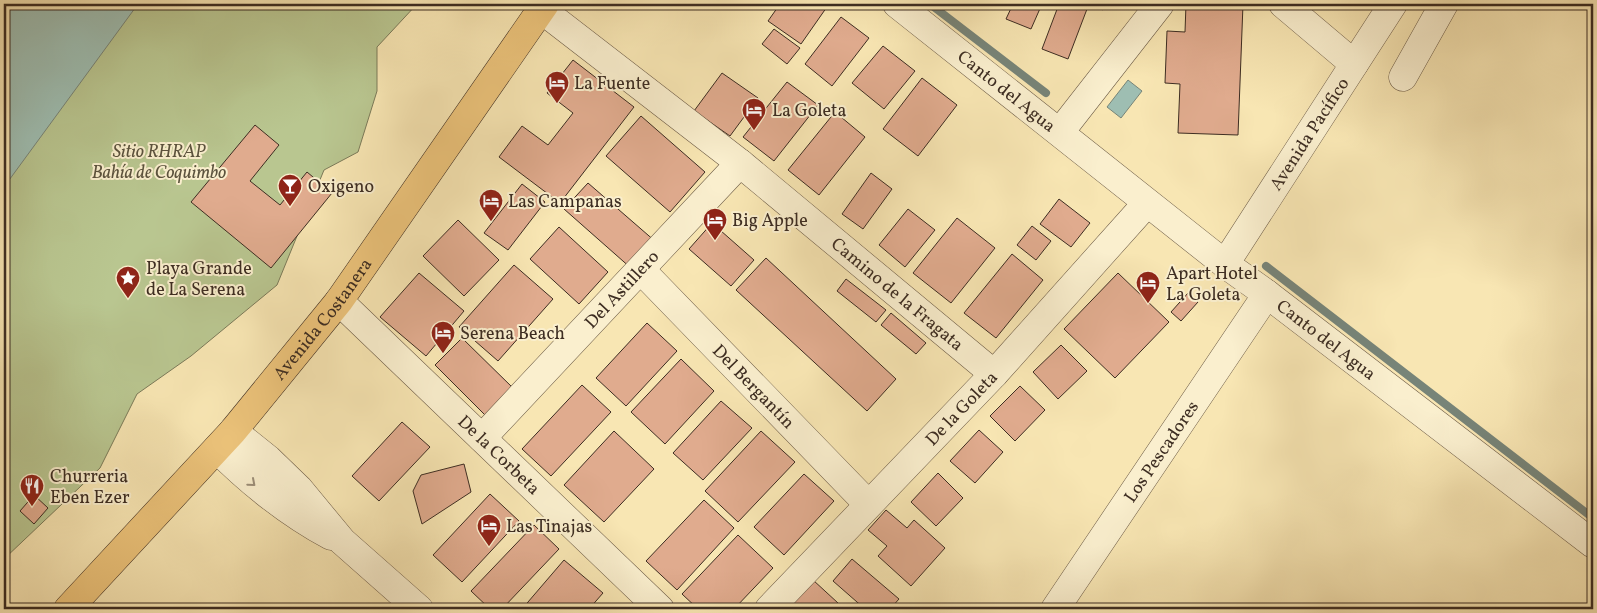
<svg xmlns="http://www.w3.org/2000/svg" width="1597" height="613" font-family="Vollkorn,serif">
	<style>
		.green { fill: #b9c690; stroke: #7b7a59 }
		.water { fill: #9ebeb2; stroke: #778478 }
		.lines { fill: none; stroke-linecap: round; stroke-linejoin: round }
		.stream { stroke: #778478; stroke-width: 8 }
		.building { fill: #e0ab8e; stroke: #3d2d22 }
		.minor-casing { stroke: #6c5b46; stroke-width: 29 }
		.major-casing { stroke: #3d2d22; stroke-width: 29 }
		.minor { stroke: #faefce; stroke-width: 28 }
		.major { stroke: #ecc37a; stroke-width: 28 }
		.oneway { stroke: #9c8e78 }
		.labels { text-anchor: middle; stroke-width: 4; stroke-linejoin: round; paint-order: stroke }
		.poi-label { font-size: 18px; fill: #3d2d22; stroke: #faefce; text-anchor: start }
		.street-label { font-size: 18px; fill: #3d2d22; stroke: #faefce }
		.park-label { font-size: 18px; font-style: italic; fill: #5c533e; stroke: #faefce }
	</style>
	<rect width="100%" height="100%" fill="#f8e6b3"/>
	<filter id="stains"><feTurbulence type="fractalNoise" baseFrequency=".004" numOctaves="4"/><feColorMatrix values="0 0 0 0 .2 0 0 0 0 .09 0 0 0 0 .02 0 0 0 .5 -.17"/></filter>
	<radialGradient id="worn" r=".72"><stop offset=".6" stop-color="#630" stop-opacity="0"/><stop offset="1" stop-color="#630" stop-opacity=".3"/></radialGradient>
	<!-- green -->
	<path class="green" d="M 4,4 L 417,4 L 377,47 L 377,91 L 358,152 L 324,170 L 277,285 L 191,356 L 137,394 L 100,468 L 4,559 Z"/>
	<!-- water -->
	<path class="water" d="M 4,4 L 138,4 L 4,187 Z
		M 1128,80 L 1142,91 L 1121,118 L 1107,107 Z"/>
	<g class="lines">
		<!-- stream -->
		<path class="stream" d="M 930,4 L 1046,93
			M 1266,266 L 1593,518"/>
	</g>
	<!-- building -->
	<path class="building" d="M 663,4 L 674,4 L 670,9 Z
		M 780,4 L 829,4 L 801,44 L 768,21 Z
		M 1013,4 L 1042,4 L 1031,29 L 1006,19 Z
		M 1059,4 L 1073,4 L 1087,9 L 1068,59 L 1042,49 Z
		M 1095,4 L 1108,4 L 1103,10 Z
		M 1186,4 L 1243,4 L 1238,135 L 1178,133 L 1180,84 L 1165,83 L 1167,31 L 1185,32 Z
		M 841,17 L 869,38 L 832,86 L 805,64 Z
		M 774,29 L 800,48 L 787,64 L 762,44 Z
		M 883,46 L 915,71 L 884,109 L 852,83 Z
		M 573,60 L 634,107 L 560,203 L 499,157 L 522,126 L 548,145 L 573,113 L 547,93 Z
		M 722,73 L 758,98 L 730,136 L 694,111 Z
		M 922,78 L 957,105 L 918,156 L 883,129 Z
		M 787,82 L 818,105 L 774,161 L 743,137 Z
		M 835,112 L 865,137 L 819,195 L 788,170 Z
		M 641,116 L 705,172 L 670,212 L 606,156 Z
		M 255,125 L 279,145 L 250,181 L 280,205 L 307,172 L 332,193 L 271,268 L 191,202 Z
		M 871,173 L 892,189 L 863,229 L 842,214 Z
		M 588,183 L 656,242 L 632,269 L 564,209 Z
		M 522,184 L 545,202 L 508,250 L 484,233 Z
		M 1059,199 L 1090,223 L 1071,247 L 1040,224 Z
		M 908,209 L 935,230 L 905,267 L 879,245 Z
		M 957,218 L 995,248 L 951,303 L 913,273 Z
		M 458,220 L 499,260 L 464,296 L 423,256 Z
		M 712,223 L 754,260 L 731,286 L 689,249 Z
		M 1032,226 L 1051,241 L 1036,260 L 1017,245 Z
		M 559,227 L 608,272 L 579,304 L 530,259 Z
		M 1012,254 L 1043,280 L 996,338 L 964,313 Z
		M 766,258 L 896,379 L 867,411 L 736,290 Z
		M 514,265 L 553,299 L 498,361 L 459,327 Z
		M 419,273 L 464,311 L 426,356 L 380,317 Z
		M 1118,273 L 1169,322 L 1115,378 L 1064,329 Z
		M 846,279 L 886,310 L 876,322 L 837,291 Z
		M 1188,293 L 1198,302 L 1181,321 L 1171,312 Z
		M 891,313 L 926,343 L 916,354 L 881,325 Z
		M 647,323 L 677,351 L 626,406 L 596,378 Z
		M 462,338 L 514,389 L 486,416 L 435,365 Z
		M 1061,345 L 1087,371 L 1058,399 L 1033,372 Z
		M 681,359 L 714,391 L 665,444 L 631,412 Z
		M 582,385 L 611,412 L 551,476 L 522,449 Z
		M 1020,386 L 1045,410 L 1015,441 L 990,416 Z
		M 721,401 L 752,428 L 703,480 L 673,453 Z
		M 402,422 L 430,447 L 379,501 L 352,476 Z
		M 979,430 L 1003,452 L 975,483 L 950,461 Z
		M 614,431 L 654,469 L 604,522 L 564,485 Z
		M 761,431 L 795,462 L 738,522 L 705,491 Z
		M 464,464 L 471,492 L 422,524 L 413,491 L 421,475 Z
		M 938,473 L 963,498 L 936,526 L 911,502 Z
		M 804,474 L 834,501 L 784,555 L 754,527 Z
		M 490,494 L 519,521 L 462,582 L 433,555 Z
		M 34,495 L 48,508 L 34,524 L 20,511 Z
		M 704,500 L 734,528 L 677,590 L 646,561 Z
		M 886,510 L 907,528 L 914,520 L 945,548 L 911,586 L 878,556 L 887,546 L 868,530 Z
		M 534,525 L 559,549 L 502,609 L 490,609 L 471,591 Z
		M 738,535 L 773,568 L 734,609 L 698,609 L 682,594 Z
		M 852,559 L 899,599 L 890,609 L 865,609 L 833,581 Z
		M 564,560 L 603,593 L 589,609 L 522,609 Z
		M 813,580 L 838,603 L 832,609 L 786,609 Z"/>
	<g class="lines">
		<defs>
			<g id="minor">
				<path id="s1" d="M 897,4 L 1225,264 L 1267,294 L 1593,544"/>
				<path d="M 1283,4 L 1354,64"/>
				<path id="s2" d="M 542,10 L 740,163 L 994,374"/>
				<path d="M 1403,77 L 1444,4"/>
				<path d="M 1060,132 L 1160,4"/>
				<path id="s3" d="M 1225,264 L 1393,4"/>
				<path id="s4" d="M 641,270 L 868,504"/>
				<path id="s5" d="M 339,301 L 660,609"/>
				<path d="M 233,431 L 268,459 L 299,489 L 342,541 L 419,609"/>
				<path id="s6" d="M 482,438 L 740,163"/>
				<path d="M 217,449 C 252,484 288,513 331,536"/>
				<path id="s7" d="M 769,609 L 994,374 L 1147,203"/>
				<path id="s8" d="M 1055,609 L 1267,294"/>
			</g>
			<g id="major">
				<path id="s9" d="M 68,609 L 233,431 L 339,301 L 545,4"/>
			</g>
		</defs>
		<!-- minor casing -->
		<use href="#minor" class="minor-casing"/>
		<!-- major casing -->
		<use href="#major" class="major-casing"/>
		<!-- minor -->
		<use href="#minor" class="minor"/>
		<!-- major -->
		<use href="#major" class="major"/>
	</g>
	<!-- one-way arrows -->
	<defs><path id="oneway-chevron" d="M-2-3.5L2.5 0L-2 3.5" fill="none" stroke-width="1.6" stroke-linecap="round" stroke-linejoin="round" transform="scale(1.25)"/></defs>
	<use class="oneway" href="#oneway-chevron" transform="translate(252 483) rotate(41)"/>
	<!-- icons -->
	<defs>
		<symbol id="hotel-pin" viewBox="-11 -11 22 30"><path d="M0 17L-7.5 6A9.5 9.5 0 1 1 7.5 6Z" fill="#8f2418" stroke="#faefce"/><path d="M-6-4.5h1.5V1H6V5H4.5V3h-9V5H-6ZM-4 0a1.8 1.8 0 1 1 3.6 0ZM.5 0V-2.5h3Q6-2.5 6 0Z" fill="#fff"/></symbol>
		<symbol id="bar-pin" viewBox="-11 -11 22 30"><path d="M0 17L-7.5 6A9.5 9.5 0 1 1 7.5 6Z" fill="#8f2418" stroke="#faefce"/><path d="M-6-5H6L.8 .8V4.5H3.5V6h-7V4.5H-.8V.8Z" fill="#fff"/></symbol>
		<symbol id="sight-pin" viewBox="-11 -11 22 30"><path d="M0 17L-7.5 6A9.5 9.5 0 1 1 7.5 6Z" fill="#8f2418" stroke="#faefce"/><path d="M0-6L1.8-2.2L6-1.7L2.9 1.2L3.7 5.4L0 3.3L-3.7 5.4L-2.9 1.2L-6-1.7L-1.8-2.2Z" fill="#fff"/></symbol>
		<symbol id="restaurant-pin" viewBox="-11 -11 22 30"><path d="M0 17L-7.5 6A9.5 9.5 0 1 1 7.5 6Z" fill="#8f2418" stroke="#faefce"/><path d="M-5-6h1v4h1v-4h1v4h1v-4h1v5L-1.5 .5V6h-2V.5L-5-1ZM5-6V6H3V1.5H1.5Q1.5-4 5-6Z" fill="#fff"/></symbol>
	</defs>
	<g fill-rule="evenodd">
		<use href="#hotel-pin" x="543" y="69" width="28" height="38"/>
		<use href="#hotel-pin" x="740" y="96" width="28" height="38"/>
		<use href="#bar-pin" x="276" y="172" width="28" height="38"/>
		<use href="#hotel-pin" x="477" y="187" width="28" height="38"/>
		<use href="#hotel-pin" x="701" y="206" width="28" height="38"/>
		<use href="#sight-pin" x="114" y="264" width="28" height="38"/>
		<use href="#hotel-pin" x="1134" y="269" width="28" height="38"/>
		<use href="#hotel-pin" x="429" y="319" width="28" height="38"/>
		<use href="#restaurant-pin" x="18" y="472" width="28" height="38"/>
		<use href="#hotel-pin" x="475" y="512" width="28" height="38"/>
	</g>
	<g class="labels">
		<!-- poi labels -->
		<g class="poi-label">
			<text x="574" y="89">La Fuente</text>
			<text x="772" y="116">La Goleta</text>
			<text x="308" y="192">Oxigeno</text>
			<text x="508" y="207">Las Campanas</text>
			<text x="732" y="226">Big Apple</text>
			<text x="146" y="274">Playa Grande<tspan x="146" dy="21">de La Serena</tspan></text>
			<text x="1166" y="279">Apart Hotel<tspan x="1166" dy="21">La Goleta</tspan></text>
			<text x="460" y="339">Serena Beach</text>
			<text x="50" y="482">Churreria<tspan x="50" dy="21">Eben Ezer</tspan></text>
			<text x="506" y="532">Las Tinajas</text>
		</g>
		<!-- street labels -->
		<g class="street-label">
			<text dy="6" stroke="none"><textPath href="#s1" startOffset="140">Canto del Agua</textPath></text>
			<text dy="6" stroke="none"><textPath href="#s3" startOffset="155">Avenida Pacífico</textPath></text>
			<text dy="6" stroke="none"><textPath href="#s6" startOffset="204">Del Astillero</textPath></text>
			<text dy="6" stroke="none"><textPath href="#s2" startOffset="455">Camino de la Fragata</textPath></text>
			<text dy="6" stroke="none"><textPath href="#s9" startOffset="386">Avenida Costanera</textPath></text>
			<text dy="6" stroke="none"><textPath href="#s1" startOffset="545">Canto del Agua</textPath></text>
			<text dy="6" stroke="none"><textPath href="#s4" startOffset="162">Del Bergantín</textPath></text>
			<text dy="6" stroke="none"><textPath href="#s7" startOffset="278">De la Goleta</textPath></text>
			<text dy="6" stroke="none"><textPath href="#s8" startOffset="190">Los Pescadores</textPath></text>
			<text dy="6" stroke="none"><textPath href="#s5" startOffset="222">De la Corbeta</textPath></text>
		</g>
		<!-- park labels -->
		<g class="park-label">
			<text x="159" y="157">Sitio RHRAP<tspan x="159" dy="21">Bahía de Coquimbo</tspan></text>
		</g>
	</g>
	<!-- margin -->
	<rect width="1597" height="613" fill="none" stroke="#f8e6b3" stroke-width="20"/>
	<rect x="5" y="5" width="1587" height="603" fill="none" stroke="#3d2d22" stroke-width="2.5"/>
	<rect x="10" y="10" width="1577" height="593" fill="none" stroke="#3d2d22"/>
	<rect width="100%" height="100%" filter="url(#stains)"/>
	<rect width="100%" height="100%" fill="url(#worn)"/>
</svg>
